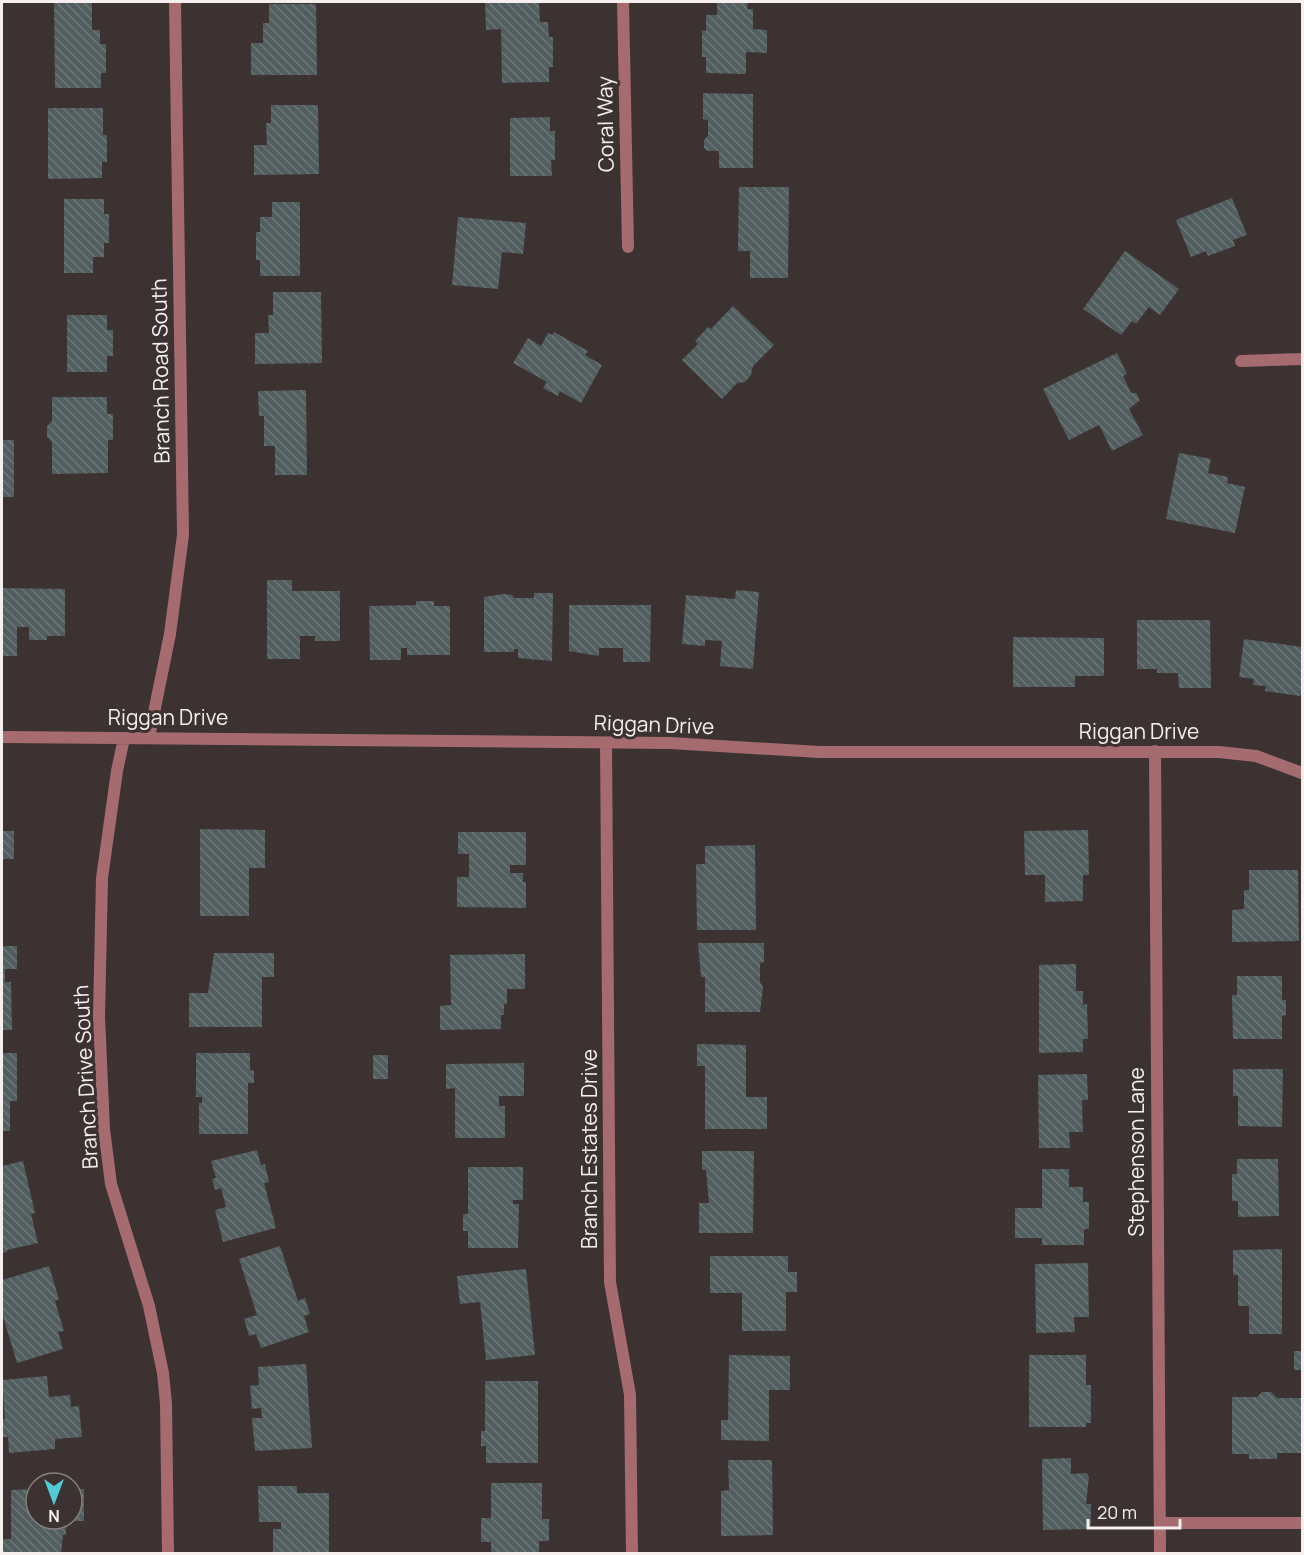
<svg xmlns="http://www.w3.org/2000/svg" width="1304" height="1555" font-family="Manrope,sans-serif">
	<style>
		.building { fill: url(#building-back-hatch) }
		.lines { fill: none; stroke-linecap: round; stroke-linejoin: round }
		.street { stroke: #a56b6e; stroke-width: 12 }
		.labels { text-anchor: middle; stroke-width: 6; stroke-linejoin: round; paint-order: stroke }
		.street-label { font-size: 21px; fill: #f6efef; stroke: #3d3232 }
	</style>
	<defs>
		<pattern id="building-back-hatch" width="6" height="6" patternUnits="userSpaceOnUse" patternTransform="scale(1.5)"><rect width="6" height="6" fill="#515d5e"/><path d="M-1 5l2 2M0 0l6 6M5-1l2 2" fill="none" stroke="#6b7575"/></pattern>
	</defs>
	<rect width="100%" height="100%" fill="#3d3232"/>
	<!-- building -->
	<path class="building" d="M 54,2 L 92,2 L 92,30 L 100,30 L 100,44 L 106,44 L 106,73 L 101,73 L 101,88 L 55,88 Z
		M 485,2 L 539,2 L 540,22 L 548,22 L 549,37 L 553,37 L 553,67 L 549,67 L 549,82 L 502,83 L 501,29 L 486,30 Z
		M 717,2 L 748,2 L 747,9 L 753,9 L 753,29 L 767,30 L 767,53 L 746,52 L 746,74 L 706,73 L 706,57 L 702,57 L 702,30 L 706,31 L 706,15 L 717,15 Z
		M 269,4 L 316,4 L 317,75 L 251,75 L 251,43 L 263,43 L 263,23 L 269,23 Z
		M 703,93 L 753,94 L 753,168 L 719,168 L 719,151 L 708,151 L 704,148 L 704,140 L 708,136 L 708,120 L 703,119 Z
		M 271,105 L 318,105 L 319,174 L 254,175 L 254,145 L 267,145 L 266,123 L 271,123 Z
		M 48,108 L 103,108 L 103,135 L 107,135 L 107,162 L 102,162 L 102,178 L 48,179 Z
		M 550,117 L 550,131 L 555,131 L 555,160 L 551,160 L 552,176 L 510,176 L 510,118 Z
		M 739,187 L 789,187 L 788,278 L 750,278 L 750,251 L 738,251 Z
		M 1232,198 L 1247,235 L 1233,240 L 1235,246 L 1208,256 L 1206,251 L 1191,257 L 1176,220 Z
		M 64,199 L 104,199 L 104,214 L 109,214 L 109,243 L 104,243 L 104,257 L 93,257 L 93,273 L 64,273 Z
		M 272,202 L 300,202 L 300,276 L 260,276 L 260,260 L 256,260 L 256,232 L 260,232 L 260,217 L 272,217 Z
		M 458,217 L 526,223 L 523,254 L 502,252 L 498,289 L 452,285 Z
		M 1125,251 L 1179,289 L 1160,315 L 1149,307 L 1136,324 L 1132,321 L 1121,335 L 1083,309 Z
		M 273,292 L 321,292 L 322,363 L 255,364 L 255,333 L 269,333 L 268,315 L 273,315 Z
		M 733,306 L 774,345 L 753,366 L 751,375 L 745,382 L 737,383 L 722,399 L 682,360 L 698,344 L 695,341 L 708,327 L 711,329 Z
		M 67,315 L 107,315 L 107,330 L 113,330 L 113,356 L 107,356 L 107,372 L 67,372 Z
		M 554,332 L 588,351 L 585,355 L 602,365 L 581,403 L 560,391 L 558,396 L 543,388 L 547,382 L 513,363 L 528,338 L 541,346 L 548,333 L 552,335 Z
		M 1117,353 L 1127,374 L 1123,376 L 1131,393 L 1136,393 L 1140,400 L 1129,409 L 1143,435 L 1112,451 L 1099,425 L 1069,440 L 1043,389 Z
		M 306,390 L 307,475 L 275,475 L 275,446 L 264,446 L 264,416 L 259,416 L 258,391 Z
		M 52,397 L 107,397 L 107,414 L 113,414 L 113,440 L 108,440 L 108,473 L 52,474 L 52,442 L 47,437 L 47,426 L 52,421 Z
		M 2,440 L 14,440 L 14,497 L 2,497 Z
		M 1179,453 L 1211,459 L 1208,473 L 1228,477 L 1227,483 L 1245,487 L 1235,533 L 1166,519 Z
		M 267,580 L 292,580 L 292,591 L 340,591 L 340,641 L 315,641 L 315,636 L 300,636 L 300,659 L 267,659 Z
		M 2,588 L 65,589 L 65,636 L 47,636 L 47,640 L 29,640 L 29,627 L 17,627 L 17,656 L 2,656 Z
		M 736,590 L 759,592 L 753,669 L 720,666 L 722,641 L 705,640 L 705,646 L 682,644 L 686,595 L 735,599 Z
		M 534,593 L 553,593 L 552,661 L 518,658 L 518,649 L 514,649 L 514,652 L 484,652 L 484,597 L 503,594 L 512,595 L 514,598 L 534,598 Z
		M 416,601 L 434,601 L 434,606 L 450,606 L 450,655 L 407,655 L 407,648 L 401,648 L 401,660 L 370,660 L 369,606 L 416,605 Z
		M 569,605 L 651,605 L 650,662 L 623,662 L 623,648 L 599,648 L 599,656 L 569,651 Z
		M 1137,620 L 1210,620 L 1211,688 L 1179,688 L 1178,673 L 1157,673 L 1157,669 L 1137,669 Z
		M 1013,637 L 1104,638 L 1104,676 L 1075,676 L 1075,687 L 1013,687 Z
		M 1244,639 L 1302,647 L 1302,692 L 1300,696 L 1265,691 L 1266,686 L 1253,685 L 1254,679 L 1239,677 Z
		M 200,829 L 265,830 L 265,868 L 249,868 L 249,916 L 200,916 Z
		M 1088,830 L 1089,875 L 1083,875 L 1083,901 L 1045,902 L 1045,875 L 1025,875 L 1024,831 Z
		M 2,831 L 14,831 L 14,859 L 2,859 Z
		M 458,832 L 526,832 L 526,865 L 510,865 L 510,873 L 523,873 L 523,882 L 526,882 L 526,908 L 457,907 L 457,877 L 469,877 L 469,854 L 458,854 Z
		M 755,845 L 756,930 L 697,930 L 696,864 L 705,864 L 705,846 Z
		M 1249,870 L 1298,870 L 1299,941 L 1232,942 L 1232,910 L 1244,909 L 1244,890 L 1249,890 Z
		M 698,943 L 764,943 L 764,962 L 760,963 L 760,982 L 763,987 L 760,1012 L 705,1012 L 705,977 L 701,977 Z
		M 2,946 L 17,946 L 17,969 L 5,969 L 5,982 L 11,982 L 12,1030 L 2,1030 Z
		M 214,953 L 274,953 L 274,977 L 262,977 L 262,1027 L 189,1027 L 189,993 L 208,993 Z
		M 525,954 L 525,989 L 507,989 L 507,1004 L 504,1004 L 504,1015 L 501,1015 L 501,1029 L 440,1030 L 440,1006 L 451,1005 L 450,955 Z
		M 1076,964 L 1076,991 L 1083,991 L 1083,1005 L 1087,1004 L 1088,1039 L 1083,1039 L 1083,1052 L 1039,1053 L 1039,965 Z
		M 1237,976 L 1282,976 L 1282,1000 L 1286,1000 L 1286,1015 L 1282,1016 L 1282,1039 L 1233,1039 L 1232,995 L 1237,995 Z
		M 697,1044 L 746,1045 L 746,1097 L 767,1097 L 767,1129 L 705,1129 L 705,1066 L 697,1066 Z
		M 2,1053 L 17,1053 L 17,1101 L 10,1101 L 10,1131 L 2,1131 Z
		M 196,1053 L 250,1053 L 250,1070 L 254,1071 L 254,1083 L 248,1083 L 248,1134 L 199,1134 L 199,1103 L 202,1103 L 202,1097 L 196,1097 Z
		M 373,1055 L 388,1055 L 388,1079 L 373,1079 Z
		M 524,1063 L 524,1096 L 499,1096 L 499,1106 L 505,1106 L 505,1138 L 455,1138 L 455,1088 L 446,1089 L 446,1064 Z
		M 1233,1069 L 1283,1069 L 1282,1127 L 1238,1126 L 1238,1096 L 1233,1096 Z
		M 1087,1074 L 1088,1100 L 1082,1100 L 1083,1132 L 1069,1132 L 1070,1148 L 1039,1148 L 1038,1075 Z
		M 257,1150 L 261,1165 L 265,1164 L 269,1182 L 264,1183 L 276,1228 L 223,1242 L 215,1210 L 226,1207 L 221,1188 L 215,1190 L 212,1179 L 216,1178 L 211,1161 Z
		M 702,1151 L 754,1151 L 753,1233 L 699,1233 L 699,1203 L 709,1203 L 706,1170 L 702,1170 Z
		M 1237,1159 L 1278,1159 L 1279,1216 L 1238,1217 L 1238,1201 L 1232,1201 L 1232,1174 L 1237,1174 Z
		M 23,1161 L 35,1213 L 31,1214 L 38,1243 L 7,1250 L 7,1252 L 2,1253 L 2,1166 Z
		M 468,1167 L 523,1167 L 523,1200 L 513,1200 L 513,1204 L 519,1204 L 518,1248 L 468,1248 L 468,1231 L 463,1231 L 463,1214 L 468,1214 Z
		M 1042,1169 L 1069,1169 L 1069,1187 L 1083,1187 L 1083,1202 L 1089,1202 L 1089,1229 L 1084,1229 L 1084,1245 L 1042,1245 L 1042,1238 L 1015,1238 L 1015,1208 L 1042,1208 Z
		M 280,1246 L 298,1301 L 305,1298 L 310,1314 L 304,1316 L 309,1332 L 261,1348 L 256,1334 L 249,1336 L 244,1319 L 257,1315 L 239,1259 Z
		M 1282,1249 L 1282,1334 L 1249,1334 L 1249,1306 L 1238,1306 L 1238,1275 L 1233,1275 L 1233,1250 Z
		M 710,1256 L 788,1256 L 788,1272 L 797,1272 L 797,1292 L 786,1292 L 786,1331 L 742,1331 L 742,1293 L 710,1293 Z
		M 1088,1263 L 1089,1317 L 1074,1317 L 1075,1332 L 1036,1333 L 1035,1264 Z
		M 49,1266 L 59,1299 L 55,1301 L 64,1331 L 58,1332 L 63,1349 L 17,1363 L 2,1313 L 2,1280 Z
		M 526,1269 L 535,1355 L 486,1360 L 480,1302 L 460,1304 L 457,1276 Z
		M 1294,1351 L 1302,1351 L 1302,1370 L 1294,1370 Z
		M 729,1355 L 790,1356 L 790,1390 L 769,1390 L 769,1441 L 721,1440 L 721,1420 L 728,1420 Z
		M 1029,1355 L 1086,1355 L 1086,1385 L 1091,1385 L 1091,1423 L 1086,1423 L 1086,1427 L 1029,1427 Z
		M 306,1364 L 312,1448 L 255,1451 L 252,1418 L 262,1418 L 261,1408 L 252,1409 L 250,1386 L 259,1385 L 258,1367 Z
		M 47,1376 L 49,1397 L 70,1395 L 71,1407 L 79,1406 L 82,1437 L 55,1439 L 55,1449 L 9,1453 L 8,1437 L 2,1437 L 2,1419 L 5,1419 L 2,1380 Z
		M 485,1381 L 538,1381 L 538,1463 L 486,1463 L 486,1446 L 481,1446 L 481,1431 L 485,1431 Z
		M 1262,1392 L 1271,1392 L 1277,1398 L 1302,1398 L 1302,1453 L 1277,1453 L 1277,1459 L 1249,1459 L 1249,1454 L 1232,1454 L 1232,1397 L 1257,1397 Z
		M 1071,1458 L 1071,1474 L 1086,1473 L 1089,1477 L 1086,1504 L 1091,1504 L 1091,1529 L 1043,1530 L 1042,1459 Z
		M 728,1460 L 772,1460 L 773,1535 L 721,1536 L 721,1491 L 729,1490 Z
		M 491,1483 L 542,1483 L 542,1519 L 549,1519 L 549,1541 L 539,1541 L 539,1554 L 491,1554 L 491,1542 L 481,1542 L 481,1518 L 491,1518 Z
		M 258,1486 L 297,1486 L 297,1493 L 329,1493 L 329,1554 L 273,1552 L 273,1529 L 281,1529 L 281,1522 L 259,1522 Z
		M 36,1489 L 36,1519 L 65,1519 L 66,1535 L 63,1535 L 61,1554 L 2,1554 L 2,1539 L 11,1539 L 11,1490 Z
		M 72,1489 L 84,1489 L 84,1521 L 72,1521 Z"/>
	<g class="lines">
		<!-- street -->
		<path class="street" d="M 623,2 L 628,247
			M 1241,361 L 1302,359
			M 2,737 L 670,743 L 819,752 L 1219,752 L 1256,756 L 1302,773
			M 149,737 L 170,634 L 183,535 L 175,2
			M 124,738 L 117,771 L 102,878 L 99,1017 L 104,1129 L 111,1184 L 149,1306 L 163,1373 L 166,1404 L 168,1554
			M 606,743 L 610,1282 L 630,1395 L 632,1554
			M 1155,751 L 1160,1554
			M 1161,1523 L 1302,1523"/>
	</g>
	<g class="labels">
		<!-- street labels -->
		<g class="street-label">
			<text transform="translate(606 124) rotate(-91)" y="7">Coral Way</text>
			<text transform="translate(161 371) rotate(-91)" y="7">Branch Road South</text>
			<text x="168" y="725">Riggan Drive</text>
			<text transform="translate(654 725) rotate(2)" y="7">Riggan Drive</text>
			<text x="1139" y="739">Riggan Drive</text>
			<text transform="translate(86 1077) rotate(-93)" y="7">Branch Drive South</text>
			<text transform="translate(590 1149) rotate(-90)" y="7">Branch Estates Drive</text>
			<text transform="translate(1137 1152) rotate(-90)" y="7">Stephenson Lane</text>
		</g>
	</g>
	<!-- border -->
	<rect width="1304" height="1555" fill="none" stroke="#f6efef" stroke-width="6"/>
	<!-- north arrow -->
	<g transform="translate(54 1501) rotate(180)"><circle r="28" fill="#3d3232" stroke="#877e7e" stroke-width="1.5"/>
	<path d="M0-4.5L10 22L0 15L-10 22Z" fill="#51ccd4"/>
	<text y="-9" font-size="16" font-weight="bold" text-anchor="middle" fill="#f6efef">N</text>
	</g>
	<!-- scale -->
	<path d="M1088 1519v9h92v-9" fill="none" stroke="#f6efef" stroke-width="3"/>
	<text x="1097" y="1519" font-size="18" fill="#f6efef" stroke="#3d3232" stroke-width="4.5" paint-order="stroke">20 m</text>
</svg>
